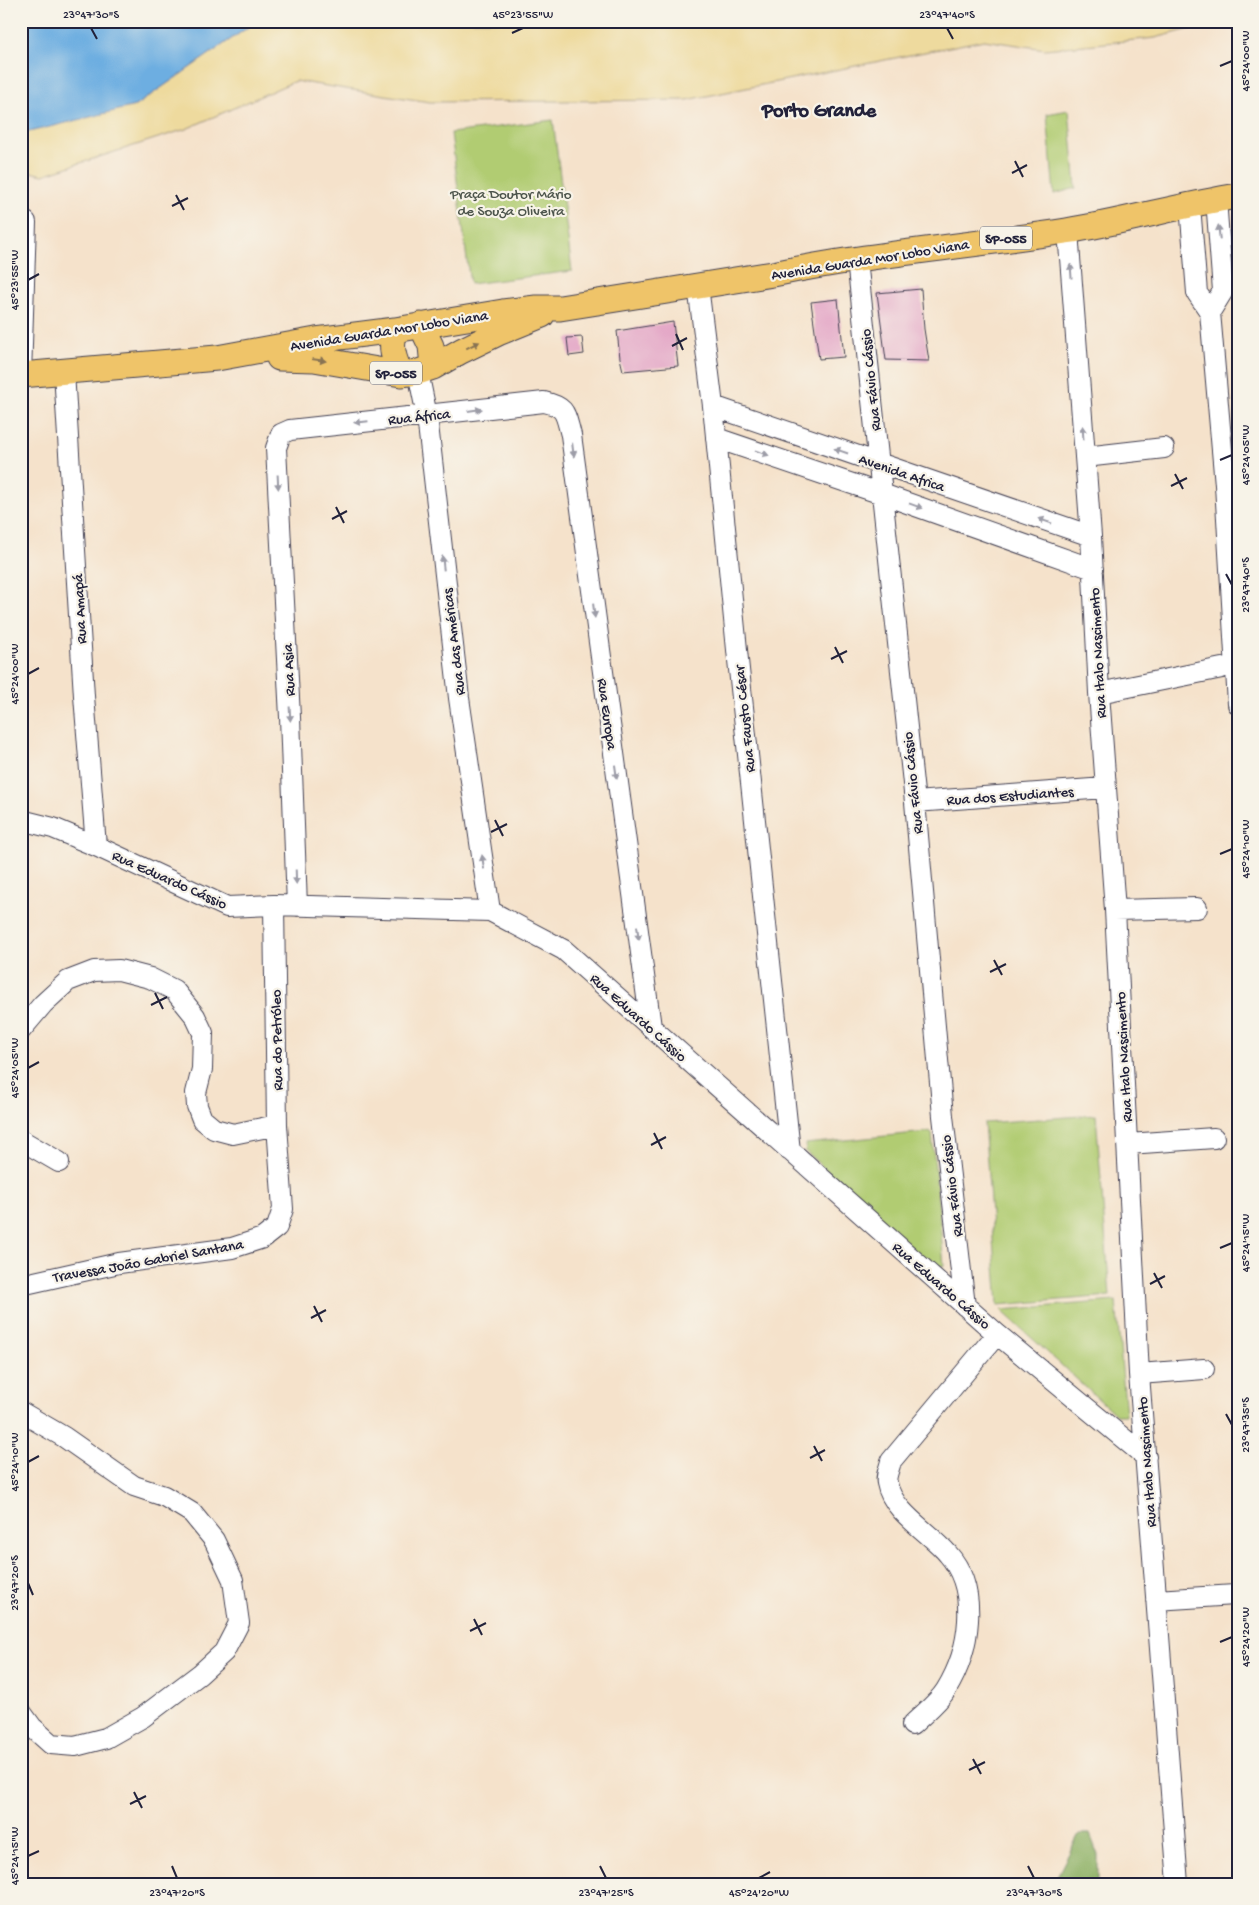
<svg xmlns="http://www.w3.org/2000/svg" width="1259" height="1905" font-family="'Gochi Hand',sans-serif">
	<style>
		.green { fill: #b1cc72; stroke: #6a7756 }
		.forest { fill: #8cb064; stroke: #576950 }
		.sand { fill: #eeda9e; stroke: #887e6c }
		.water { fill: #6daee1; stroke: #48688e }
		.building { fill: #e4a8c7 }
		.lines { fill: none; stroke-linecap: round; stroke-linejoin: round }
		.minor-casing { stroke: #423f51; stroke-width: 22 }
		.major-casing { stroke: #423f51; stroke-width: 27 }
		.minor { stroke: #fff; stroke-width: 20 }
		.major { stroke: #efc469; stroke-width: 25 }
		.oneway { fill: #9c9ca7 }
		.oneway2 { fill: #887352 }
		.ticks { fill: none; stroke: #22223b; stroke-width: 2 }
		.labels { text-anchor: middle; stroke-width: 4.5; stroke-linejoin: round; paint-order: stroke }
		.shield { fill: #f7f3e8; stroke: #62616f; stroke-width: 1 }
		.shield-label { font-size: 14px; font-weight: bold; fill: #22223b }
		.park-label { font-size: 15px; fill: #4d554c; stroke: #f7f3e8 }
		.street-label { font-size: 15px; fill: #22223b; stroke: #f7f3e8 }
		.district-label { font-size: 20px; font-weight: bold; fill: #22223b; stroke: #f7f3e8 }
		.neatline { fill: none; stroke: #22223b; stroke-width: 2 }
		.ticks-label { font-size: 12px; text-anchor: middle; fill: #22223b }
	</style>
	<rect width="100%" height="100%" fill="#f7f3e8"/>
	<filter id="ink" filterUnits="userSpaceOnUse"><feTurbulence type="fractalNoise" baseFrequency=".02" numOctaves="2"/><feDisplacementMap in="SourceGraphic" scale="10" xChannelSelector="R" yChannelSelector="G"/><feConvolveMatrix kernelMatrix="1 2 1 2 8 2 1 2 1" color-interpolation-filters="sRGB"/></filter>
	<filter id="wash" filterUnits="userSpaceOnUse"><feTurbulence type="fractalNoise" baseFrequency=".0096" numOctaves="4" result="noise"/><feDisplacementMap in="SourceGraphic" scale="20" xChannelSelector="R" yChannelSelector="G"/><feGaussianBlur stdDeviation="1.12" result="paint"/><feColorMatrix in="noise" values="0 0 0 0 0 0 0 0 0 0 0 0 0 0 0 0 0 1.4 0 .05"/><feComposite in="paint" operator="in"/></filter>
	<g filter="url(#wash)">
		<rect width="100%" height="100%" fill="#f5e2cb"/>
		<!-- green -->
		<path class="green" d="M 1069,110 L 1076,188 L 1054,194 L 1047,114 Z
			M 553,120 L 572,271 L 470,284 L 451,133 Z
			M 1096,1115 L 1110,1296 L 998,1305 L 984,1123 Z
			M 927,1132 L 932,1133 L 944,1266 L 931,1266 L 806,1152 L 805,1144 Z
			M 1116,1301 L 1126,1415 L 1116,1415 L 1001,1310 Z"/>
		<!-- forest -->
		<path class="forest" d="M 1079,1834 L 1090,1834 L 1098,1855 L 1098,1884 L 1053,1884 Z"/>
		<!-- sand -->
		<path class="sand" d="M 257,21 L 1221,21 L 1155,38 L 1045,49 L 984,40 L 687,100 L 430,102 L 295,81 L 186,129 L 43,175 L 21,170 L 21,131 L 135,106 Z"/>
		<!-- water -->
		<path class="water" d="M 21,21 L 257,21 L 135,106 L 21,134 Z"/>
		<g id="blocks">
			<!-- building -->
			<path class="building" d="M 921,289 L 924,329 L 929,361 L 886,360 L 877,293 Z
				M 838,299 L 844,357 L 819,359 L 811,302 Z
				M 673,322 L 678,366 L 623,371 L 620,358 L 617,331 Z
				M 582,337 L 584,354 L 569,356 L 567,338 Z"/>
		</g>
	</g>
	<g filter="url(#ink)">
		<use href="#blocks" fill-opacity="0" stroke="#423f51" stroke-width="1"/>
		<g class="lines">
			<defs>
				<path id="minor" d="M 1190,205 L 1197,293 L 1210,312 L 1223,291 L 1216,199
					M 1068,231 L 1091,536 L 1099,693 L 1115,910 L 1139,1374 L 1178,1884
					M 857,260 L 915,802 L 943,1116 L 965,1306
					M 698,286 L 713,406 L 738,660 L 790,1151
					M 1210,312 L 1225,485 L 1238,704
					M 64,372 L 84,696 L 96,846
					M 418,372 L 427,416 L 459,698 L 490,911
					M 21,375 L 26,222
					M 713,406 L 1091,536
					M 716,438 L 882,494 L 1093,569
					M 1085,457 L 1164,448
					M 1099,693 L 1222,668
					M 915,802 L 1105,788
					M 21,820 L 53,828 L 96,846 L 227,907 L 274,905 L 490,911 L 564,950 L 997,1334 L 1146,1457
					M 297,906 L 290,717 L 276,448 L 281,434 L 290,430 L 544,402 C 567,407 565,414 571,435 L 651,1027
					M 1115,910 L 1197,908
					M 21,1030 L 43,1004 L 68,981 L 94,971 L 119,970 L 150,978 L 174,990 L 195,1016 L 203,1033 L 202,1069 L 196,1093 L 197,1106 L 202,1119 L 214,1129 L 233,1134 L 277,1125
					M 21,1140 L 59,1162
					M 1128,1144 L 1214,1138
					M 21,1285 L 119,1263 L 232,1248 L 263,1238 L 277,1227 L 283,1209 L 277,1125 L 274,905
					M 1139,1374 L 1204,1369
					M 21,1412 L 64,1437 L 134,1486 L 164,1496 L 192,1513 L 214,1540 L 233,1580 L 239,1623 L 224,1652 L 200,1674 L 143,1717 L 106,1738 L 75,1746 L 51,1744 L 32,1727 L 21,1712
					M 1156,1600 L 1235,1595
					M 912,1725 C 923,1714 938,1703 946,1690 C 970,1651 980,1590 948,1554 C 931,1533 892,1512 887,1483 C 885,1477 890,1467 891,1461 L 997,1334"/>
				<path id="major" d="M 421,325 L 431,346 L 433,367
					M 395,330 C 390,347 393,358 401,374
					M 279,358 L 314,359 L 401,374 L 418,372 L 433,367 L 461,351 L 498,333 L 542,315
					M 21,375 L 217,358 L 316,340 L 395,330 L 503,312 L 536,308 L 560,308 L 773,274 C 869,254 969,246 1066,231 C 1124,222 1180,205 1238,196"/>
			</defs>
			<!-- minor casing -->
			<use href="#minor" class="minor-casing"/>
			<!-- major casing -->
			<use href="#major" class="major-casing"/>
			<!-- minor -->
			<use href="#minor" class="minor"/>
			<!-- major -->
			<use href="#major" class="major"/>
		</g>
		<!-- one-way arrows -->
		<defs><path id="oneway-solid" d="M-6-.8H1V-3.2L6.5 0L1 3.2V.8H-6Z" transform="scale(1.25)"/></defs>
		<g class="oneway">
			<use href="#oneway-solid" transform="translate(1219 232) rotate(-96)"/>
			<use href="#oneway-solid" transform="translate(1071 271) rotate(-94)"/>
			<use href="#oneway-solid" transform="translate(475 410) rotate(-7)"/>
			<use href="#oneway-solid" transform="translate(361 422) rotate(174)"/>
			<use href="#oneway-solid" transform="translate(1083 433) rotate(-94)"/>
			<use href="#oneway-solid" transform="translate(573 450) rotate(83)"/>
			<use href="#oneway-solid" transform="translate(841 451) rotate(-161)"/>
			<use href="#oneway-solid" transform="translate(762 453) rotate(19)"/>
			<use href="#oneway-solid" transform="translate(278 482) rotate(87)"/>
			<use href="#oneway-solid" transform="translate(916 506) rotate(20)"/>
			<use href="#oneway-solid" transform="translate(1045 521) rotate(-161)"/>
			<use href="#oneway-solid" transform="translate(443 563) rotate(-96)"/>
			<use href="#oneway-solid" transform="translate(594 611) rotate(83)"/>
			<use href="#oneway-solid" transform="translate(290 714) rotate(87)"/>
			<use href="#oneway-solid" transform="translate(616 772) rotate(82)"/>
			<use href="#oneway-solid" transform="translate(483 862) rotate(-98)"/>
			<use href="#oneway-solid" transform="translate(296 877) rotate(88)"/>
			<use href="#oneway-solid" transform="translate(638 933) rotate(82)"/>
		</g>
		<g class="oneway2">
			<use href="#oneway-solid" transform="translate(473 345) rotate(-26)"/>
			<use href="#oneway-solid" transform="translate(319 360) rotate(8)"/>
		</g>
	</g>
	<!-- ticks -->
	<path class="ticks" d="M 91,28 L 97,39M 947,28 L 953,39M 512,33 L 523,28M 1220,66 L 1232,61M 1015,161 L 1023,177M 1012,173 L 1027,165M 176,195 L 184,210M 172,206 L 188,198M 28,280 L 39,274M 676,334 L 683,350M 672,346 L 687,338M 1220,460 L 1232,455M 1175,474 L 1183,489M 1171,486 L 1187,478M 336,507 L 344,523M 332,519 L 347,511M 1226,574 L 1232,585M 835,647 L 843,663M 831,659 L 847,651M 28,674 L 39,668M 495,820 L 503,836M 491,832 L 507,824M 1220,854 L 1232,849M 994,960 L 1002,975M 990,972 L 1006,964M 155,993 L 163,1009M 151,1005 L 167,997M 28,1068 L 39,1062M 654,1133 L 662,1149M 651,1145 L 666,1137M 1220,1248 L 1232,1243M 1154,1273 L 1162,1288M 1150,1284 L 1165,1276M 314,1306 L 322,1322M 311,1318 L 326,1310M 1226,1414 L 1232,1425M 814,1446 L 822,1461M 810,1458 L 825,1450M 28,1462 L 39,1456M 28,1583 L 33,1595M 474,1619 L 482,1635M 470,1631 L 486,1623M 1220,1642 L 1232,1637M 973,1759 L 981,1774M 969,1770 L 985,1762M 134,1792 L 142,1808M 130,1804 L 146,1796M 28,1856 L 39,1851M 172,1866 L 177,1878M 600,1866 L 606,1878M 1028,1866 L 1034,1878M 759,1878 L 770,1872"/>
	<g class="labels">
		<!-- shield labels -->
		<g class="shield">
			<rect x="980" y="226.5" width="52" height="23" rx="4"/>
			<rect x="370" y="361.5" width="52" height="23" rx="4"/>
		</g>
		<g class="shield-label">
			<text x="1006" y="243">SP-055</text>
			<text x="396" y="378">SP-055</text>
		</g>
		<!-- park labels -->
		<g class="park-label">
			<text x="511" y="198">Praça Doutor Mário<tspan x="511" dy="17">de Souza Oliveira</tspan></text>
		</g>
		<!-- street labels -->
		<g class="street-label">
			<text transform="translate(870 259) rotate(-9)" y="5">Avenida Guarda Mor Lobo Viana</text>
			<text transform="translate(389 330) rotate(-9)" y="5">Avenida Guarda Mor Lobo Viana</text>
			<text transform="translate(870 380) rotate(-96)" y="5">Rua Fávio Cássio</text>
			<text transform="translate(419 416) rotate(-6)" y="5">Rua África</text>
			<text transform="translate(902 472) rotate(19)" y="5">Avenida Africa</text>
			<text transform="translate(79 609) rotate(-93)" y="5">Rua Amapá</text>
			<text transform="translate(453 642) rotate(-97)" y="5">Rua das Américas</text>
			<text transform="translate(1097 653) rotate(-93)" y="5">Rua Italo Nascimento</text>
			<text transform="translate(288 670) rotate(-93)" y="5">Rua Asia</text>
			<text transform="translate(608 714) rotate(82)" y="5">Rua Europa</text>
			<text transform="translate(744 719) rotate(-96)" y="5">Rua Fausto César</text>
			<text transform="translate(912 783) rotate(-96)" y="5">Rua Fávio Cássio</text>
			<text transform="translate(1010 795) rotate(-4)" y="5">Rua dos Estudiantes</text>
			<text transform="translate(170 879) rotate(24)" y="5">Rua Eduardo Cássio</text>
			<text transform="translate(639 1017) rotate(42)" y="5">Rua Eduardo Cássio</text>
			<text transform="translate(276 1040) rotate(-91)" y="5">Rua do Petróleo</text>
			<text transform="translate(1123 1057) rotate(-93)" y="5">Rua Italo Nascimento</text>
			<text transform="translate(951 1186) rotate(-97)" y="5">Rua Fávio Cássio</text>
			<text transform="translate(148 1260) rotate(-10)" y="5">Travessa João Gabriel Santana</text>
			<text transform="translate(942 1285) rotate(41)" y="5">Rua Eduardo Cássio</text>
			<text transform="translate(1146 1462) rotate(-94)" y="5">Rua Italo Nascimento</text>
		</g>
		<!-- district labels -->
		<g class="district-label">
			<text x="819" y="116">Porto Grande</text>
		</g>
	</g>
	<!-- margin -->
	<rect width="1259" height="1905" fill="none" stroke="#f7f3e8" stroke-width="55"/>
	<rect x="28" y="28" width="1204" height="1850" class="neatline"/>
	<g class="ticks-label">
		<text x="91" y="18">23°47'30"S</text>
		<text x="523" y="18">45°23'55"W</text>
		<text x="947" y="18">23°47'40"S</text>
		<text transform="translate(1245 61) rotate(-90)" y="4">45°24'00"W</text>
		<text transform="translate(14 280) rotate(-90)" y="4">45°23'55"W</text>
		<text transform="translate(1245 455) rotate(-90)" y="4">45°24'05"W</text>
		<text transform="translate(1245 585) rotate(-90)" y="4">23°47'40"S</text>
		<text transform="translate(14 674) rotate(-90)" y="4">45°24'00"W</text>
		<text transform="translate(1245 849) rotate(-90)" y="4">45°24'10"W</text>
		<text transform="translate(14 1068) rotate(-90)" y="4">45°24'05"W</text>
		<text transform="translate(1245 1243) rotate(-90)" y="4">45°24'15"W</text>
		<text transform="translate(1245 1425) rotate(-90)" y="4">23°47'35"S</text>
		<text transform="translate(14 1462) rotate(-90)" y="4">45°24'10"W</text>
		<text transform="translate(14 1583) rotate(-90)" y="4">23°47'20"S</text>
		<text transform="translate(1245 1637) rotate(-90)" y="4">45°24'20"W</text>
		<text transform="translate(14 1856) rotate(-90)" y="4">45°24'15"W</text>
		<text x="177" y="1896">23°47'20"S</text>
		<text x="606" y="1896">23°47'25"S</text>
		<text x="759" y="1896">45°24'20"W</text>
		<text x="1034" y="1896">23°47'30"S</text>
	</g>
</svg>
